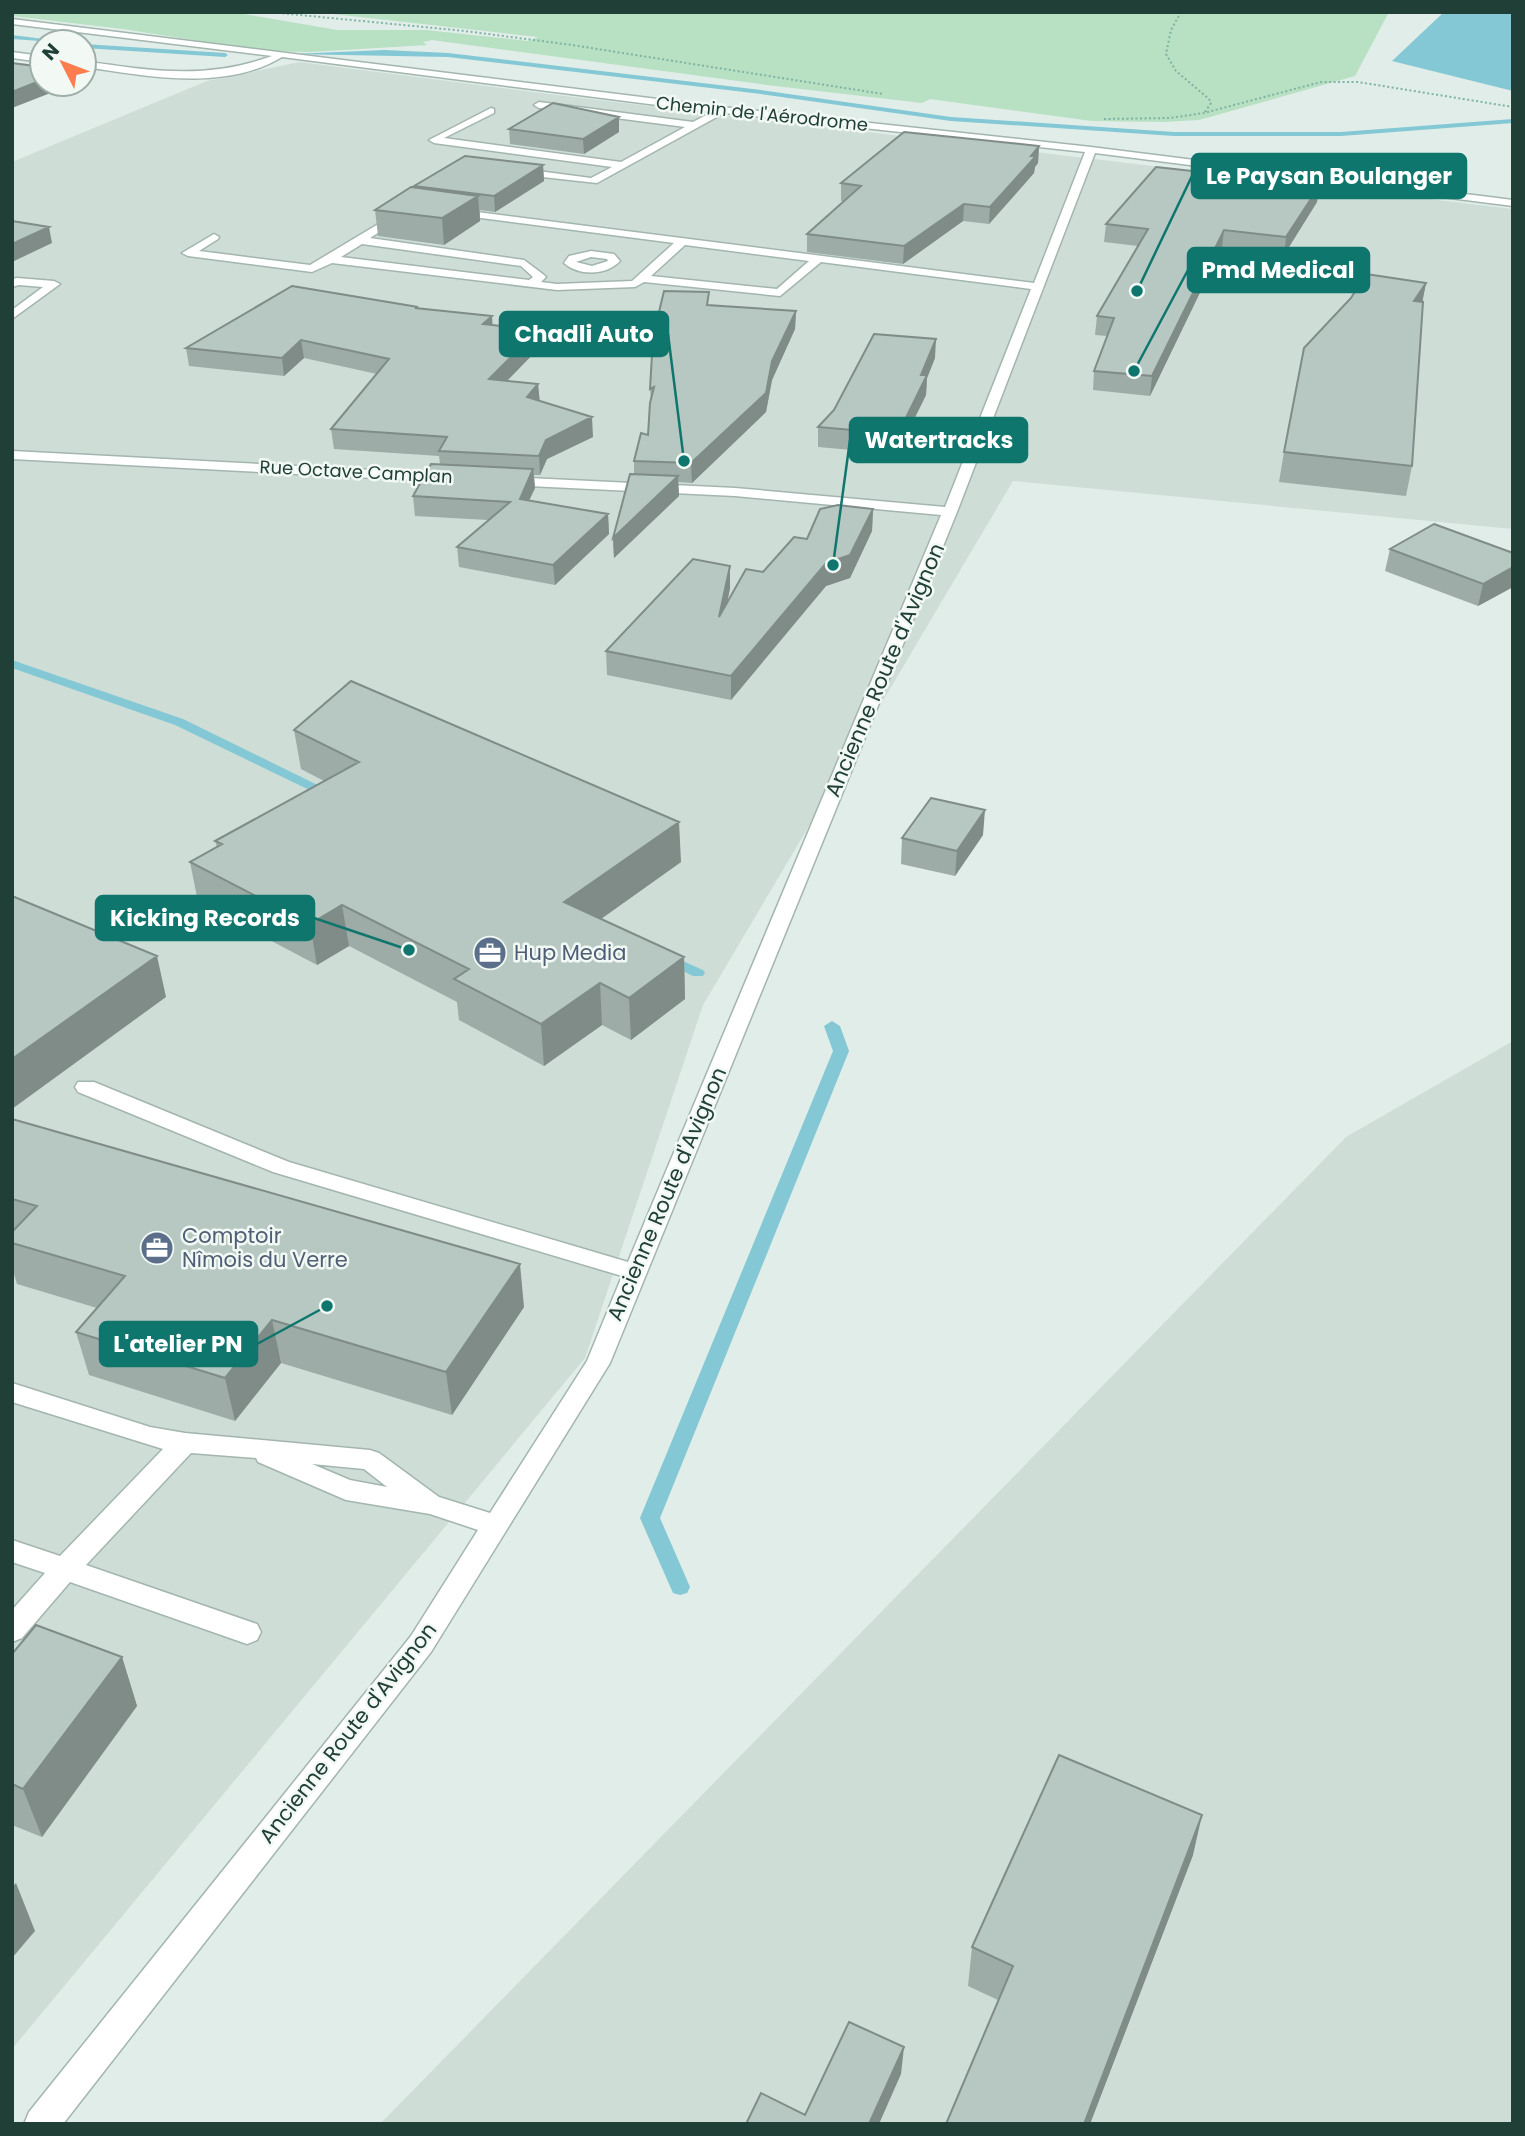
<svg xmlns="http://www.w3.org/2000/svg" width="1525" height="2136" font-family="Poppins,sans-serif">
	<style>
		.built { fill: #cfddd7 }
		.green { fill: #b8e0c3 }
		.water { fill: #84c8d6 }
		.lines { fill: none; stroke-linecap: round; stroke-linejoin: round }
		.stream { fill: #84c8d6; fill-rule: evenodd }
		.minor-casing { stroke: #a3b5af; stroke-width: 3 }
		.path { stroke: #7fb3a3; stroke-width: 2; stroke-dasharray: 2 2.5; stroke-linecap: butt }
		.minor { fill: #fff; fill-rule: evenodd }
		.wall { fill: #9daca6 }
		.shaded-wall { fill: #7f8c87 }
		.building { fill: #b6c8c1; stroke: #7f8c87; stroke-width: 2 }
		.labels { text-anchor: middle; stroke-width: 5; stroke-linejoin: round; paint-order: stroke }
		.far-street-label { font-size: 18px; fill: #203f37; stroke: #f2f9f5 }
		.street-label { font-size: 21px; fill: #203f37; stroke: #f2f9f5 }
		.service-label { font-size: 21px; fill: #4e5e75; stroke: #f2f9f5; text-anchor: start }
		.leader { fill: none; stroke: #0f766e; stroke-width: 2.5 }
		.callout-dot { fill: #0f766e; stroke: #f2f9f5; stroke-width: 2.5 }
		.callout { fill: #0f766e; stroke: #0f766e; stroke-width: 2.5 }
		.callout-label { font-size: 23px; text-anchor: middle; font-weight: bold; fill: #fff }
	</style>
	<rect width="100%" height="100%" fill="#e1ede8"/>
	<!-- built -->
	<path class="built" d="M 300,62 L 557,95 L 1513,209 L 1513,529 L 1013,481 L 703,1005 L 585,1358 L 12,2049 L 12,162 L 207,81 Z
		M 1513,1041 L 1513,2124 L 380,2124 L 1346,1137 Z"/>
	<!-- green -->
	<path class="green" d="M 12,12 L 232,12 L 337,30 L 426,30 L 528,41 L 538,37 L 315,12 L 1389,12 L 1355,76 L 1199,120 L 1163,122 L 1092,121 L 930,99 L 922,103 L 767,85 L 432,40 L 423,42 L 427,45 L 310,52 L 262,51 L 123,29 L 12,16 Z"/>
	<!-- water -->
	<path class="water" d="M 1444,12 L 1513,12 L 1513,91 L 1392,61 Z"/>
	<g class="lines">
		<!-- stream -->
		<path class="stream" d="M 12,35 L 51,40 L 54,42 L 12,39 Z
			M 84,44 L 225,53 L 228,55 L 225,57 L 84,48 Z
			M 385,50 L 448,53 L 761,90 L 951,117 L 1174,132 L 1341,132 L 1513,119 L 1513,123 L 1341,136 L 1174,136 L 951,121 L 761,94 L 448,57 L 291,54 Z
			M 12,660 L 183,719 L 340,796 L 333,800 L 328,799 L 175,725 L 12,668 Z
			M 665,953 L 703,970 L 705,973 L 703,976 L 693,976 L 660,960 L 658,957 L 660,954 Z
			M 832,1021 L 840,1026 L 849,1051 L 660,1518 L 690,1587 L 687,1593 L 680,1595 L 673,1593 L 640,1518 L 833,1051 L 824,1026 Z"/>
		<defs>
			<path id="minor" d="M 12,19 L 722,107 L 1091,147 L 1513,200 L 1513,206 L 1095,153 L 957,512 L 610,1363 L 431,1652 L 63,2124 L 24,2124 L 29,2112 L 411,1636 L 478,1530 L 430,1514 L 346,1500 L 258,1462 L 256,1458 L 191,1453 L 86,1565 L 257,1624 L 261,1632 L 257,1640 L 247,1644 L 70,1582 L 22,1638 L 12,1642 L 12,1610 L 45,1573 L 12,1562 L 12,1540 L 60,1556 L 163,1449 L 12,1402 L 12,1383 L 150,1427 L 185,1433 L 370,1450 L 379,1453 L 439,1497 L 490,1513 L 587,1361 L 622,1276 L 273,1172 L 78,1092 L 75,1087 L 78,1082 L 94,1082 L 289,1162 L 628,1262 L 941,515 L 735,496 L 507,485 L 500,481 L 507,477 L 735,488 L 945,507 L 1031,289 L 821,262 L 780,296 L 644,282 L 635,287 L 557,290 L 332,263 L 312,272 L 188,256 L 182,253 L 214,234 L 219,237 L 218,239 L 199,251 L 310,265 L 400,211 L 405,214 L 404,216 L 370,238 L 524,260 L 544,275 L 546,277 L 541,282 L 557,284 L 632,281 L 674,243 L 450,214 L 449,212 L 454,209 L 1034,283 L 1085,152 L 724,113 L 597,183 L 515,174 L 510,171 L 515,168 L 591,178 L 612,167 L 434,143 L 429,140 L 491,108 L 494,109 L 494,113 L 444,138 L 621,162 L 685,127 L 539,108 L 534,105 L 539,102 L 693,122 L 712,112 L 282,57 C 224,92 147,76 84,67 L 84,61 C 152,71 206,80 272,56 L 12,24 ZM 362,244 L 521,266 L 533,277 L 529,280 L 341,257 ZM 685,245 L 809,261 L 777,289 L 651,276 ZM 312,1464 L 364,1469 L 387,1487 L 350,1480 Z
				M 12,52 L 42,56 L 42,62 L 12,58 Z
				M 591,251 L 614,254 L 620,261 C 606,276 579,276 564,263 L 569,256 ZM 591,257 L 607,259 L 608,261 L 592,266 L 576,262 Z
				M 17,278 L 54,281 L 60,284 L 12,319 L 12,310 L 43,287 L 19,285 L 12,287 L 12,279 Z
				M 12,451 L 451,474 L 458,478 L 451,482 L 12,459 Z"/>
		</defs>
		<!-- minor casing -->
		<use href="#minor" class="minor-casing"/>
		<!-- path -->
		<path class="path" d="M 269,12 L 465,31 L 572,45 L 883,94
			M 1181,12 L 1171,30 L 1166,54 L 1176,71 L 1209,99 L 1211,103 L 1205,112
			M 1104,119 L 1170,118 L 1204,113 L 1321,82 L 1358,82 L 1513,107"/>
		<!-- minor -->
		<use href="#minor" class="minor"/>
	</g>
	<!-- wall -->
	<path class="wall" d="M 619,117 L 619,132 L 584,154 L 510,144 L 509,129 Z
		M 1039,146 L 1038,163 L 1035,167 L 1034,173 L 989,224 L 963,221 L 903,264 L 807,252 L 807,234 L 844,201 L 841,201 L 841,183 Z
		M 543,165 L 544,181 L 495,212 L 480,210 L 480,221 L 444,245 L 378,236 L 375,210 L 414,187 L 414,186 Z
		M 1317,202 L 1284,255 L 1222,247 L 1150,396 L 1093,390 L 1094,371 L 1107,336 L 1095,335 L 1097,316 L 1138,246 L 1104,242 L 1106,224 Z
		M 1426,283 L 1422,302 L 1412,466 L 1406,496 L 1279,482 L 1284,452 Z
		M 710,306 L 796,311 L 795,329 L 772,380 L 766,412 L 692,483 L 678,482 L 679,496 L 614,558 L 613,538 L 634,474 L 634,461 L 648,435 L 651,399 L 650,389 Z
		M 418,307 L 419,308 L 492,325 L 539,348 L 507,381 L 538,384 L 539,401 L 593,437 L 547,459 L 540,475 L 534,475 L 535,488 L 529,500 L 608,514 L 609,534 L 555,585 L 459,567 L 457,547 L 488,520 L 415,516 L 413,496 L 440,464 L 439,456 L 334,449 L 331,429 L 377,374 L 304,358 L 284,376 L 189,366 L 186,348 Z
		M 935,358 L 927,378 L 926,395 L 897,454 L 818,447 L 818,427 Z
		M 873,509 L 872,531 L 850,578 L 826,586 L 731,700 L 607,675 L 606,651 L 730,566 L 730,588 L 727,602 L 763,572 L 807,539 Z
		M 1390,549 L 1513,553 L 1513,587 L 1478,606 L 1385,571 Z
		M 294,730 L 681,862 L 601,919 L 684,957 L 685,999 L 631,1040 L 602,1025 L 544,1066 L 459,1020 L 457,1002 L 349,946 L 317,965 L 198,902 L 190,862 L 217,847 L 215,841 L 324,781 L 301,769 Z
		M 983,835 L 955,876 L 901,864 L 902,838 Z
		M 12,1119 L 524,1307 L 452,1415 L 281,1363 L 235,1421 L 89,1375 L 76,1332 L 97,1308 L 17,1284 L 12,1267 Z
		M 12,1654 L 122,1657 L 137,1706 L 42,1837 L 12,1825 Z
		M 1193,1855 L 1090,2124 L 946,2124 L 998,2000 L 968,1986 L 972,1947 Z"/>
	<!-- shaded-wall -->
	<path class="shaded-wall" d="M 42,80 L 42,84 L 71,85 L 12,108 L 12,92 Z
		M 619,117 L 619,132 L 584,154 L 583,139 Z
		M 1039,146 L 1038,163 L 1035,167 L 1034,173 L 989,224 L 990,207 Z
		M 543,165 L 544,181 L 495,212 L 494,196 Z
		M 1320,185 L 1317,202 L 1284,255 L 1286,237 Z
		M 478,196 L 480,221 L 444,245 L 442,218 Z
		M 964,204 L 963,221 L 903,264 L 904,246 Z
		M 49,227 L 52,243 L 12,262 L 12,244 Z
		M 1224,230 L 1222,247 L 1150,396 L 1152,376 Z
		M 1426,283 L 1421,309 L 1414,301 Z
		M 796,311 L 795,329 L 772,380 L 766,412 L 692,483 L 691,463 L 772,361 Z
		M 492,316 L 493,334 L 483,324 Z
		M 538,330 L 539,348 L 490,398 L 489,379 Z
		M 936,339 L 935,358 L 927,378 L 926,395 L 897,454 L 898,434 Z
		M 301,340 L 304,358 L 284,376 L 282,358 Z
		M 538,384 L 540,403 L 527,397 Z
		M 592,417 L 593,437 L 547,459 L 540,475 L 539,456 L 546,440 Z
		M 533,469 L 535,488 L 521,518 L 520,499 Z
		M 678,476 L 679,496 L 614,558 L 613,538 Z
		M 873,509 L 872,531 L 850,578 L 826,586 L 731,700 L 731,676 Z
		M 608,514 L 609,534 L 555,585 L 553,565 Z
		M 730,566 L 730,588 L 720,640 L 719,617 Z
		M 1513,567 L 1513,587 L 1478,606 L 1483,584 Z
		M 985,810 L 983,835 L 955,876 L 957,851 Z
		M 679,822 L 681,862 L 567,943 L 564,902 Z
		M 342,905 L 349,946 L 317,965 L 310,924 Z
		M 157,956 L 166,997 L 12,1109 L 12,1059 Z
		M 684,957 L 685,999 L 631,1040 L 629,998 Z
		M 600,983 L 602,1025 L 544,1066 L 541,1024 Z
		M 520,1264 L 524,1307 L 452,1415 L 446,1372 Z
		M 272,1320 L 281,1363 L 235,1421 L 225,1378 Z
		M 122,1657 L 137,1706 L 42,1837 L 23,1789 Z
		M 1202,1815 L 1193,1855 L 1090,2124 L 1084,2124 Z
		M 16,1883 L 35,1931 L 12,1958 L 12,1887 Z
		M 904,2047 L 901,2074 L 879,2124 L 869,2124 Z"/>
	<!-- building -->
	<path class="building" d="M 12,63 L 42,67 L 42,80 L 12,92 Z
		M 553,103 L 619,117 L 583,139 L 509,129 Z
		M 904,132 L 1039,146 L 1031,156 L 1036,156 L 990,207 L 964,204 L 904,246 L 807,234 L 861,186 L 841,183 Z
		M 465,156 L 543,165 L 494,196 L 414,186 Z
		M 1156,167 L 1320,185 L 1286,237 L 1224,230 L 1152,376 L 1094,371 L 1114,318 L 1097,316 L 1148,229 L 1106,224 Z
		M 411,187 L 478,196 L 442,218 L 375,210 Z
		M 12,221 L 49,227 L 12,244 Z
		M 1366,274 L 1426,283 L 1414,301 L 1423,302 L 1412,466 L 1284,452 L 1304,348 L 1351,298 Z
		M 292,286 L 418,307 L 415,308 L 492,316 L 483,324 L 538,330 L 489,379 L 538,384 L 527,397 L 592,417 L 546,440 L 539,456 L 439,451 L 447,437 L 331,429 L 389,359 L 301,340 L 282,358 L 186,348 Z
		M 664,291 L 709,292 L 707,305 L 796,311 L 772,361 L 766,393 L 691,463 L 634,461 L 641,433 L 648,435 L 650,403 L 654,387 L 650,389 L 653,337 Z
		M 874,334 L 936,339 L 921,375 L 927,375 L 898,434 L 818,427 L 834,410 Z
		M 431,464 L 533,469 L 520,499 L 608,514 L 553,565 L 457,547 L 510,502 L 413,496 Z
		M 630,474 L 678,476 L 613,538 Z
		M 838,505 L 873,509 L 850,555 L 826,563 L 731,676 L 606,651 L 693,559 L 730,566 L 719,617 L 746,569 L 763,572 L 794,537 L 807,539 L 820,509 Z
		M 1434,524 L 1513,553 L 1513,567 L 1483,584 L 1390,549 Z
		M 351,681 L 679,822 L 564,902 L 684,957 L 629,998 L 600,983 L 541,1024 L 454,979 L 469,969 L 342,905 L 310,924 L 190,862 L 222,844 L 215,841 L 359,762 L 294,730 Z
		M 931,798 L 985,810 L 957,851 L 902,838 Z
		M 12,896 L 157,956 L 12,1059 Z
		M 12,1119 L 520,1264 L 446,1372 L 272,1320 L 225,1378 L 76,1332 L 125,1276 L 12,1243 L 12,1232 L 37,1206 L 12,1199 Z
		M 36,1625 L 122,1657 L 23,1789 L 12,1784 L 12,1654 Z
		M 1059,1755 L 1202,1815 L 1084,2124 L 946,2124 L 1013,1966 L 972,1947 Z
		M 849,2022 L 904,2047 L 869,2124 L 746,2124 L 761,2093 L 805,2115 Z"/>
	<!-- icons -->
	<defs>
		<symbol id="office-disc" viewBox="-11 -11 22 22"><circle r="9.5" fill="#5c6f8a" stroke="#f2f9f5"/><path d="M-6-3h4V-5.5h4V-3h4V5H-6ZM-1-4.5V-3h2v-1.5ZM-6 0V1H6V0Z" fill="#fff"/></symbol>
	</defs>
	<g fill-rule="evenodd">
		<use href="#office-disc" x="471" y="934" width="38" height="38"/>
		<use href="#office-disc" x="138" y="1229" width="38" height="38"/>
	</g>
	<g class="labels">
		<!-- far-street labels -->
		<g class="far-street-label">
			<text transform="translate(762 114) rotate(6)" y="6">Chemin de l'Aérodrome</text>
			<text transform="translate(356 472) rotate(3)" y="6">Rue Octave Camplan</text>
		</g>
		<!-- street labels -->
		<g class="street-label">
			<text transform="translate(885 670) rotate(-67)" y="7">Ancienne Route d'Avignon</text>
			<text transform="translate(667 1194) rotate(-67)" y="7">Ancienne Route d'Avignon</text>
			<text transform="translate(348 1733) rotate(-52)" y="7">Ancienne Route d'Avignon</text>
		</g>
		<!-- service labels -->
		<g class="service-label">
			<text x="514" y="960">Hup Media</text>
			<text x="182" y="1243">Comptoir<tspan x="182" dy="24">Nîmois du Verre</tspan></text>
		</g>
	</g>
	<!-- callouts -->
	<path class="leader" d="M1137 291L1192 176M1134 371L1188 270M684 461L668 334M833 565L850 440M409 950L314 918M327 1306L257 1344"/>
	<g class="callout-dot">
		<circle cx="1137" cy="291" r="7"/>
		<circle cx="1134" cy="371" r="7"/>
		<circle cx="684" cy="461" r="7"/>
		<circle cx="833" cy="565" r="7"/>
		<circle cx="409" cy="950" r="7"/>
		<circle cx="327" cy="1306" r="7"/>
	</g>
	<g class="callout">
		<rect x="1192" y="154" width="274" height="44" rx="7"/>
		<rect x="1188" y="248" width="181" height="44" rx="7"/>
		<rect x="500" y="312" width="168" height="44" rx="7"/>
		<rect x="850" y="418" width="177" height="44" rx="7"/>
		<rect x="96" y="896" width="218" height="44" rx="7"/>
		<rect x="100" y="1322" width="157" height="44" rx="7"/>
	</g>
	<g class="callout-label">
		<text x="1329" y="184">Le Paysan Boulanger</text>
		<text x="1278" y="278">Pmd Medical</text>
		<text x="584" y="342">Chadli Auto</text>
		<text x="939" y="448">Watertracks</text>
		<text x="205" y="926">Kicking Records</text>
		<text x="178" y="1352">L'atelier PN</text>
	</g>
	<!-- border -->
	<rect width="1525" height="2136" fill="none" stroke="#203f37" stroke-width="28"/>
	<!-- north arrow -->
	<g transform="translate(63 63) rotate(312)"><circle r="33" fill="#f2f9f5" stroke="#9eafa9" stroke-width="2"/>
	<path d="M0-5L12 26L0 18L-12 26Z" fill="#fd7d4f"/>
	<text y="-10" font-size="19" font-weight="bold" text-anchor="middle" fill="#203f37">N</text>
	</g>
</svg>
